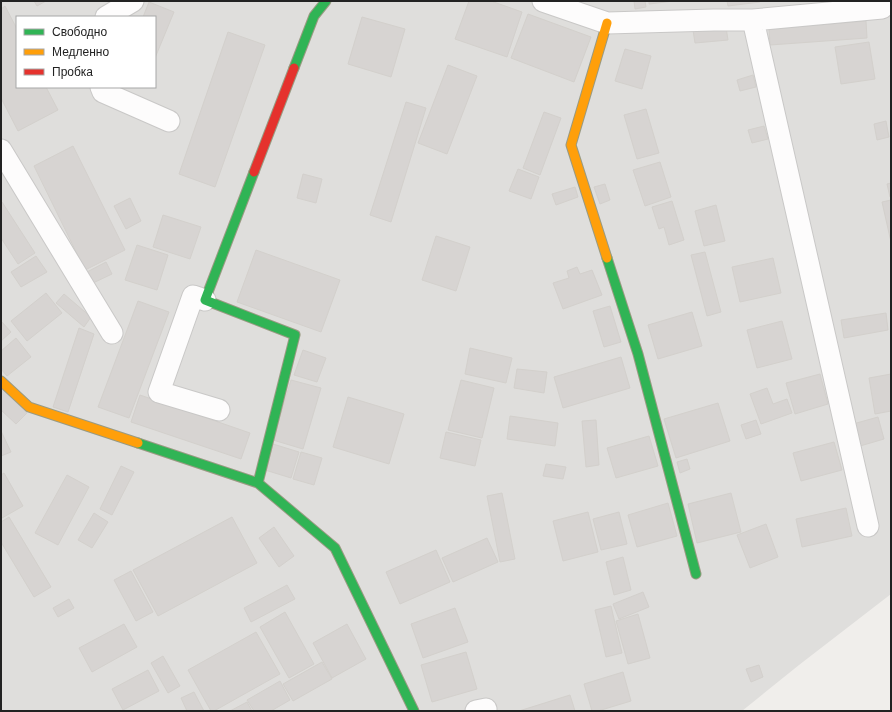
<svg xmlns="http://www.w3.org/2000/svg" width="892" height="712" font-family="'DM Sans',sans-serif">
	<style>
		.residential { fill: #dfdedc; fill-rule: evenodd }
		.building { fill: #d7d4d2; stroke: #d3d0cc }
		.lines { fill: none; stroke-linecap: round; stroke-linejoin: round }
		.street-casing { stroke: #c9c8c7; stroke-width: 23 }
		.fast-casing { stroke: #999a82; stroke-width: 11 }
		.slow-casing { stroke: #999a82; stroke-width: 11 }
		.jam-casing { stroke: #999a82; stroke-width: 11 }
		.street { stroke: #fdfcfc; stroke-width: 21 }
		.fast { stroke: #30b455; stroke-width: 9 }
		.slow { stroke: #ff9f0a; stroke-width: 9 }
		.jam { stroke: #e5322d; stroke-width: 9 }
	</style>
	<rect width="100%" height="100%" fill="#f0eeeb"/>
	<!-- residential -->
	<path class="residential" d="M 1,1 L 891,1 L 891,594 L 799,665 L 742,711 L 1,711 ZM 17,17 L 155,17 L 155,87 L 17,87 Z"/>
	<!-- building -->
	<path class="building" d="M 34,1 L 46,1 L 37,6 Z
		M 469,1 L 491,1 L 522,12 L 507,57 L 455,39 Z
		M 634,1 L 645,1 L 646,7 L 635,9 Z
		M 649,1 L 674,1 L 649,4 Z
		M 727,1 L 760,1 L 760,2 L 728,6 Z
		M 149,2 L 174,12 L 155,58 L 155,17 L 143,17 Z
		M 5,6 L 17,29 L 17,87 L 46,87 L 58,110 L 18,131 L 1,98 L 1,9 Z
		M 528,14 L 591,37 L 574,82 L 511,58 Z
		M 362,17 L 405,29 L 391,77 L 348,64 Z
		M 866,21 L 867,38 L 770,45 L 769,29 Z
		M 726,27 L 728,40 L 695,43 L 693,30 Z
		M 228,32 L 265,45 L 215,187 L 179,174 Z
		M 869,42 L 875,79 L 841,84 L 835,47 Z
		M 625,49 L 651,56 L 642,89 L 615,81 Z
		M 448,65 L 477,76 L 447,154 L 418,143 Z
		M 753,75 L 756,87 L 740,91 L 737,80 Z
		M 406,102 L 426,108 L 391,222 L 370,215 Z
		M 646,109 L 659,153 L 637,159 L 624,115 Z
		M 544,112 L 561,118 L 540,175 L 523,168 Z
		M 886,121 L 889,137 L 877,140 L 874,124 Z
		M 764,126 L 768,139 L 752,143 L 748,130 Z
		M 73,146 L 125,250 L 85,270 L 34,166 Z
		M 660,162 L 671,197 L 645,206 L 633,170 Z
		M 518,169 L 539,177 L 531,199 L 509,191 Z
		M 303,174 L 322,179 L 316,203 L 297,198 Z
		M 891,183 L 891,197 L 890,197 L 887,184 Z
		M 605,184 L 610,200 L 600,204 L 594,187 Z
		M 575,187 L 578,197 L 556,205 L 552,194 Z
		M 130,198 L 141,221 L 126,229 L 114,206 Z
		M 891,200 L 891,242 L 882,202 Z
		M 672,201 L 684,240 L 669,245 L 664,227 L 659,229 L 652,207 Z
		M 2,202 L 35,253 L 18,264 L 1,238 L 1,203 Z
		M 716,205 L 725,241 L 704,246 L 695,211 Z
		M 163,215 L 201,227 L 190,259 L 153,247 Z
		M 436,236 L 470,247 L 456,291 L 422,280 Z
		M 137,245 L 168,255 L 157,290 L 125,280 Z
		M 256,250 L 340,280 L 321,332 L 237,302 Z
		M 705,252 L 721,312 L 707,316 L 691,255 Z
		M 36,256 L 47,272 L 21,287 L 11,272 Z
		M 773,258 L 781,293 L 740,302 L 732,267 Z
		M 106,262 L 112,274 L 93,283 L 87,272 Z
		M 577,267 L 580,274 L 592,270 L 602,295 L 563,309 L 553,283 L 569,278 L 567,271 Z
		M 46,293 L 62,313 L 27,341 L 11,321 Z
		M 64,294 L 91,317 L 84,327 L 56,303 Z
		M 138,301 L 169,312 L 129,418 L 98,407 Z
		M 610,306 L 621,342 L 604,347 L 593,311 Z
		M 692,312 L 702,346 L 658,359 L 648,325 Z
		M 886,313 L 888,330 L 844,338 L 841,320 Z
		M 1,321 L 11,332 L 1,341 Z
		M 782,321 L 792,359 L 757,368 L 747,330 Z
		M 79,328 L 94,334 L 68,412 L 53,407 Z
		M 16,338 L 31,357 L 7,376 L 1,369 L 1,351 Z
		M 470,348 L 512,358 L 506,383 L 465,374 Z
		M 303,350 L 326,358 L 317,382 L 294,375 Z
		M 621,357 L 630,388 L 563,408 L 554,377 Z
		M 517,369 L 547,372 L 544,393 L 514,388 Z
		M 820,374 L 828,404 L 795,414 L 786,383 Z
		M 891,374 L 891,411 L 875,414 L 869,378 Z
		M 291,380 L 321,388 L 303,449 L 273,440 Z
		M 461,380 L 494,388 L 482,438 L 448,430 Z
		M 1,388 L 27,413 L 16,424 L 1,410 Z
		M 767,388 L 773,404 L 787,399 L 792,413 L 761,424 L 750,394 Z
		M 140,395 L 250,433 L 241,459 L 131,422 Z
		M 348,397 L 404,414 L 389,464 L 333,447 Z
		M 718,403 L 730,441 L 676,458 L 664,419 Z
		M 510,416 L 558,423 L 555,446 L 507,439 Z
		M 878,417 L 884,439 L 860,446 L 853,424 Z
		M 596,420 L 599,465 L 586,467 L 582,421 Z
		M 756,420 L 761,434 L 746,439 L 741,425 Z
		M 1,431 L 11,452 L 1,456 Z
		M 446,432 L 481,440 L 475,466 L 440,458 Z
		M 649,436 L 658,466 L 616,478 L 607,448 Z
		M 834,442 L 842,470 L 801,481 L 793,453 Z
		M 273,444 L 299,452 L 291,478 L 265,470 Z
		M 301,452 L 322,458 L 314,485 L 293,479 Z
		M 687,459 L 690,469 L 680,473 L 677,462 Z
		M 546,464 L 566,467 L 563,479 L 543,476 Z
		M 121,466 L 134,472 L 112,515 L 100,509 Z
		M 4,473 L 23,506 L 2,518 L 1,516 L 1,475 Z
		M 67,475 L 89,487 L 58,545 L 35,533 Z
		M 502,493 L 515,559 L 500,562 L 487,496 Z
		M 731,493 L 741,532 L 697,543 L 688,504 Z
		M 668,503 L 677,536 L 637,547 L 628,515 Z
		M 846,508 L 852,536 L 802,547 L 796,519 Z
		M 588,512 L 598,552 L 563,561 L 553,521 Z
		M 619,512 L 627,544 L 601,550 L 593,519 Z
		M 94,513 L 108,522 L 92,548 L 78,540 Z
		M 9,517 L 51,587 L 34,597 L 1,542 L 1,522 Z
		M 232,517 L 257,563 L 158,616 L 133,570 Z
		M 766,524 L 778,557 L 750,568 L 737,535 Z
		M 274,527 L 294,556 L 279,567 L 259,538 Z
		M 487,538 L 498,562 L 453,582 L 442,558 Z
		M 436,550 L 450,582 L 400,604 L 386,572 Z
		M 623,557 L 631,590 L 614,595 L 606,562 Z
		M 131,571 L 153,612 L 136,621 L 114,580 Z
		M 287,585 L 295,599 L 251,622 L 244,608 Z
		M 643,592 L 649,607 L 619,619 L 613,604 Z
		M 69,599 L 74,608 L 58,617 L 53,608 Z
		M 611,606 L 622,653 L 606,657 L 595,610 Z
		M 455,608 L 468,642 L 423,658 L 411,624 Z
		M 285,612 L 314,664 L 289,678 L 260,627 Z
		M 638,614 L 650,658 L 628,664 L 616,621 Z
		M 124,624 L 137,647 L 92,672 L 79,648 Z
		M 347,624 L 366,659 L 332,678 L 313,643 Z
		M 256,632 L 280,674 L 214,711 L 211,711 L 188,670 Z
		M 466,652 L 477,689 L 432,702 L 421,665 Z
		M 163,656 L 180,686 L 168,693 L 151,663 Z
		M 322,662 L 332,679 L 293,701 L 283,684 Z
		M 759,665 L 763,677 L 751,682 L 746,669 Z
		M 148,670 L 159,691 L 123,710 L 112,689 Z
		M 623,672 L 631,701 L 598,711 L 592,711 L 584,684 Z
		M 280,681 L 290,700 L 271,711 L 254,711 L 247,700 Z
		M 194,692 L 204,711 L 187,711 L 181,698 Z
		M 570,695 L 575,711 L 519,711 Z
		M 247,702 L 252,711 L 230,711 Z"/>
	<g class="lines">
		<defs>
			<path id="street" d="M 543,1 L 607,23 L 714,20 L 753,20 L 882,8 L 880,1
				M 106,17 L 133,1
				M 753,20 L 868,526
				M 101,87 L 103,92 L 169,121
				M 1,150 L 112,333
				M 205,300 L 193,296 L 159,392 L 219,410
				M 476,711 L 486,709 L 486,711"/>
			<path id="fast" d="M 294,68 L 314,16 L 326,1
				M 254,172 L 205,300 L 295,335 L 258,483
				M 607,258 L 638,354 L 696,574
				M 138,443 L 258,483 L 335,548 L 414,711"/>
			<path id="slow" d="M 607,23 L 571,145 L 607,258
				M 1,381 L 29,407 L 138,443"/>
			<path id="jam" d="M 254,172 L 294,68"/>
		</defs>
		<!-- street casing -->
		<use href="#street" class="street-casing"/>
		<!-- fast casing -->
		<use href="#fast" class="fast-casing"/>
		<!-- slow casing -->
		<use href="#slow" class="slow-casing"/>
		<!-- jam casing -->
		<use href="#jam" class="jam-casing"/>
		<!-- street -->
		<use href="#street" class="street"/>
		<!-- fast -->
		<use href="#fast" class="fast"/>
		<!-- slow -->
		<use href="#slow" class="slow"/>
		<!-- jam -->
		<use href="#jam" class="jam"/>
	</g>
	<!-- border -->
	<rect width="892" height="712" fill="none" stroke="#222222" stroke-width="4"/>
	<!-- legend -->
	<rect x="16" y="16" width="140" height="72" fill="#ffffff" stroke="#a7a7a7"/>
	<rect x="24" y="29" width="20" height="6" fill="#30b455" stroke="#a7a7a7"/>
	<text x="52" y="36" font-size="12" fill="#222222">Свободно</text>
	<rect x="24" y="49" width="20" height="6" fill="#ff9f0a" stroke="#a7a7a7"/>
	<text x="52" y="56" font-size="12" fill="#222222">Медленно</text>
	<rect x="24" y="69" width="20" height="6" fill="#e5322d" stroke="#a7a7a7"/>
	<text x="52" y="76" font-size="12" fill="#222222">Пробка</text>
</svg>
